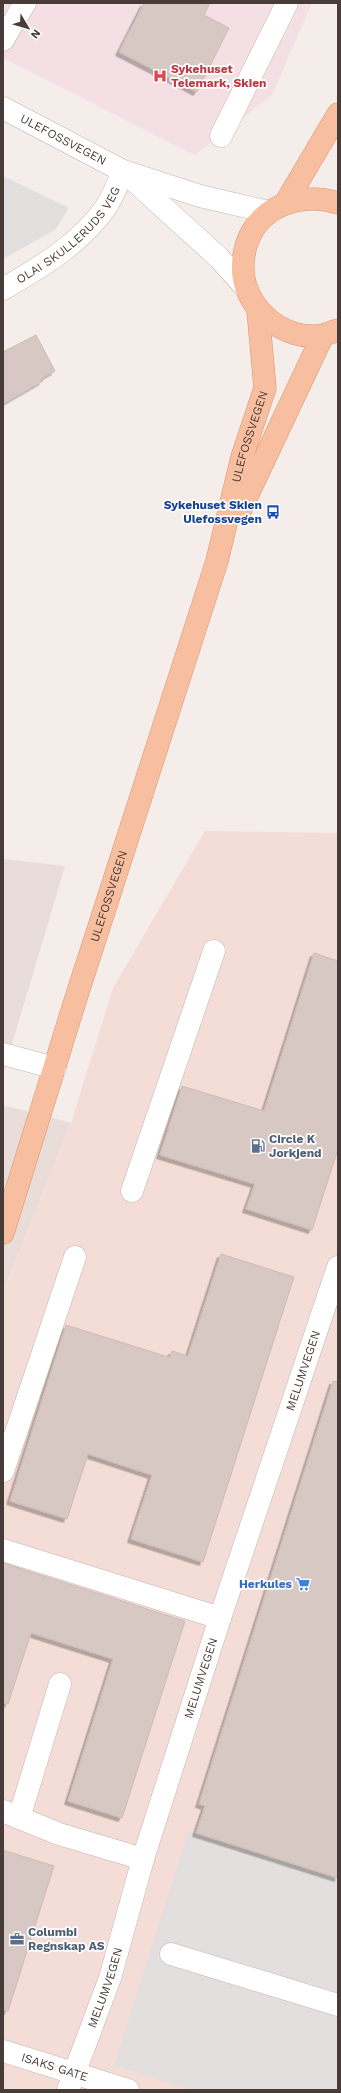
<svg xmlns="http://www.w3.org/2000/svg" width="341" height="2093" font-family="'Work Sans',sans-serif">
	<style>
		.residential { fill: #e8ddd9 }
		.commercial { fill: #f4ddd7 }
		.medical { fill: #f3dfe4 }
		.parking { fill: #e3dfde }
		.building { fill: #d8c8c3; stroke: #cfbbb4; filter: url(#shadow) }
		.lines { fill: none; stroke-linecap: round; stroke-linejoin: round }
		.minor-casing { stroke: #c2b5b0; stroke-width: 23 }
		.major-casing { stroke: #dc9370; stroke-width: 23 }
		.minor { stroke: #fff; stroke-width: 22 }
		.major { stroke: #f8bea0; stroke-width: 22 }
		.labels { text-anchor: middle; stroke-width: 3.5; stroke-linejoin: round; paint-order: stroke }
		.health-label { font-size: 12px; font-weight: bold; fill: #be3a42; stroke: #fff; text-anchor: start }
		.street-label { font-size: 12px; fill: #483c39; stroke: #fff }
		.transit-label { font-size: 12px; font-weight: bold; fill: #164399; stroke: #fff; text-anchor: end }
		.service-label { font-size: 12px; font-weight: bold; fill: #4e5e75; stroke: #fff; text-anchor: start }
		.shop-label { font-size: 12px; font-weight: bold; fill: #366cbe; stroke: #fff; text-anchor: end }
	</style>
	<defs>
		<filter id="shadow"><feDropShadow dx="-3.5" dy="3.5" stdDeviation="0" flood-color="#0004"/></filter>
	</defs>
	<rect width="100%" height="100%" fill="#f4edea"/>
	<!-- residential -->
	<path class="residential" d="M 3,859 L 65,866 L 3,1074 Z
		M 3,1105 L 71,1123 L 3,1292 Z"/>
	<!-- commercial -->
	<path class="commercial" d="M 205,831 L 338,833 L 338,2090 L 3,2090 L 3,1292 L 71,1123 L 113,988 Z"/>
	<!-- medical -->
	<path class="medical" d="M 3,3 L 312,3 L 272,95 L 195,155 L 3,58 Z"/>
	<!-- parking -->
	<path class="parking" d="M 3,176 L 69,208 L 55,230 L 3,259 Z
		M 189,1830 L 338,1878 L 338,2090 L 193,2090 L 114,2065 Z"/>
	<!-- building -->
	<path class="building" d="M 144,3 L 210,3 L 204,15 L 229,28 L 197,92 L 119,52 Z
		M 36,335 L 55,371 L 41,379 L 43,381 L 3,404 L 3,352 Z
		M 314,953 L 338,961 L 338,1149 L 312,1230 L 246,1209 L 255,1184 L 160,1155 L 182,1086 L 264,1111 Z
		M 221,1254 L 294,1277 L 203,1562 L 131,1539 L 152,1475 L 88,1454 L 67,1519 L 10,1501 L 66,1325 L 165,1356 L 170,1357 L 172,1351 L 188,1356 Z
		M 333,1381 L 338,1382 L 338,1878 L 196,1833 L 205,1806 L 199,1804 Z
		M 3,1563 L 185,1621 L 122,1818 L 68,1801 L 113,1659 L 31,1633 L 8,1704 L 3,1703 Z
		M 3,1850 L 54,1866 L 8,2011 L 3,2010 Z"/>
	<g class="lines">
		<defs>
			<g id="minor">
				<path d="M 3,40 L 25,3"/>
				<path id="s1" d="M 3,108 L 123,171 L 200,196 L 269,212"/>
				<path d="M 221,136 L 287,3"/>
				<path d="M 129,176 L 219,258 L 247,289"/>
				<path id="s2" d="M 3,289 C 41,267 80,244 106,207 C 113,197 118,183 123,171"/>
				<path d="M 3,1054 L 55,1068"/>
				<path d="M 132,1191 L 214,951"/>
				<path d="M 3,1471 L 75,1257"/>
				<path d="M 3,1550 L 220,1618"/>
				<path d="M 3,1811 L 59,1834 L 143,1859"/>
				<path d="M 19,1818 L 60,1684"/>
				<path d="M 171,1954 L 338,2005"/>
				<path id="s3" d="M 3,2051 L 128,2090"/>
				<path id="s4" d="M 68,2090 L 110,1978 L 143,1859 L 220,1618 L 338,1267"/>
			</g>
			<g id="major">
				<path d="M 286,202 L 338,114"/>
				<path d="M 338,203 C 292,189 245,213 243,265 C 241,306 283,343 324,335 C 328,334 333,331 338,330"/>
				<path d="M 239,513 L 323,335"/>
				<path id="s5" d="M 3,1233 L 76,998 L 217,561 L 242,457 L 265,388 L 258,311"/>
			</g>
		</defs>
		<!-- minor casing -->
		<use href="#minor" class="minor-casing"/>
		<!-- major casing -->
		<use href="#major" class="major-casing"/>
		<!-- minor -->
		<use href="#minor" class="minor"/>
		<!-- major -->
		<use href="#major" class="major"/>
	</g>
	<!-- icons -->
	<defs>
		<symbol id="hospital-bare" viewBox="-9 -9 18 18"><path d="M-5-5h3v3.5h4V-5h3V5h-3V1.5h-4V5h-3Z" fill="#e0444e" stroke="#fff" stroke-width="2.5" paint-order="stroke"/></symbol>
		<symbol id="bus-bare" viewBox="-9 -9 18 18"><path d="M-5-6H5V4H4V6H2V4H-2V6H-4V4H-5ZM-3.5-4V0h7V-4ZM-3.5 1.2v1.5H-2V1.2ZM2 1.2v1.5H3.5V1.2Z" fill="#1a4fb4" stroke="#fff" stroke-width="2.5" paint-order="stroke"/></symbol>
		<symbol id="fuel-bare" viewBox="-9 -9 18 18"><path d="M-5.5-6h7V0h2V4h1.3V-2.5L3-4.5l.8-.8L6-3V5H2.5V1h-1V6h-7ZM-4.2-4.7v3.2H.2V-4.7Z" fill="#5c6f8a" stroke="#fff" stroke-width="2.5" paint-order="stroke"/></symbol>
		<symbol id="supermarket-bare" viewBox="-9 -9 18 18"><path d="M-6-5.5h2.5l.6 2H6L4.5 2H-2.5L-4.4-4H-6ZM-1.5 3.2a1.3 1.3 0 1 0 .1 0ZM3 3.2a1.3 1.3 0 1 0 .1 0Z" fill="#3f7fe0" stroke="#fff" stroke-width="2.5" paint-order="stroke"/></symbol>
		<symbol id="office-bare" viewBox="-9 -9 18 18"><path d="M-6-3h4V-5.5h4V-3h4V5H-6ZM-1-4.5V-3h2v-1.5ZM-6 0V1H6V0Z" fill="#5c6f8a" stroke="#fff" stroke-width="2.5" paint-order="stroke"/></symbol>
	</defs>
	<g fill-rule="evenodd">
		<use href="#hospital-bare" x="150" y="66" width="20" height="20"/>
		<use href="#bus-bare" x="263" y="502" width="20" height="20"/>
		<use href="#fuel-bare" x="248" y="1136" width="20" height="20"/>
		<use href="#supermarket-bare" x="293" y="1574" width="20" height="20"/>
		<use href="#office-bare" x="7" y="1929" width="20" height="20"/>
	</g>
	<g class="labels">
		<!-- health labels -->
		<g class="health-label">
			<text x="171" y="73">Sykehuset<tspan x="171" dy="14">Telemark, Skien</tspan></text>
		</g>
		<!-- street labels -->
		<g class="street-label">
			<text dy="4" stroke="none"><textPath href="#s1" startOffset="68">ULEFOSSVEGEN</textPath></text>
			<text dy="4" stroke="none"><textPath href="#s2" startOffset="86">OLAI SKULLERUDS VEG</textPath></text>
			<text dy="4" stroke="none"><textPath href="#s5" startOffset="834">ULEFOSSVEGEN</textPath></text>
			<text dy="4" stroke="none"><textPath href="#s5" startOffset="353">ULEFOSSVEGEN</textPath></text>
			<text dy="4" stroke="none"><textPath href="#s4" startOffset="757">MELUMVEGEN</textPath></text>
			<text dy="4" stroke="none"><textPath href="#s4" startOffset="433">MELUMVEGEN</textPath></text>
			<text dy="4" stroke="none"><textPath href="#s4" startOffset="109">MELUMVEGEN</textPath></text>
			<text dy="4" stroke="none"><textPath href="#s3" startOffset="54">ISAKS GATE</textPath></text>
		</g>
		<!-- transit labels -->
		<g class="transit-label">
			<text x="262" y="509">Sykehuset Skien<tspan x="262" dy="14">Ulefossvegen</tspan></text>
		</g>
		<!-- service labels -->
		<g class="service-label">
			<text x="269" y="1143">Circle K<tspan x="269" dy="14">Jorkjend</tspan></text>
			<text x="28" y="1936">Columbi<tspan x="28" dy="14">Regnskap AS</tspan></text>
		</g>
		<!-- shop labels -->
		<g class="shop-label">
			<text x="292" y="1588">Herkules</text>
		</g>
	</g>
	<!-- border -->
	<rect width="341" height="2093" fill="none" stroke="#483c39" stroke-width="8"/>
	<!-- north arrow -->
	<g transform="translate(28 28) rotate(128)" stroke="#ffffff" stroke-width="3" paint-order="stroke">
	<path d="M0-3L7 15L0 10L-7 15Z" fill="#483c39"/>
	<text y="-6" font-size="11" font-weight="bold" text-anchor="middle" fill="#483c39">N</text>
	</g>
</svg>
